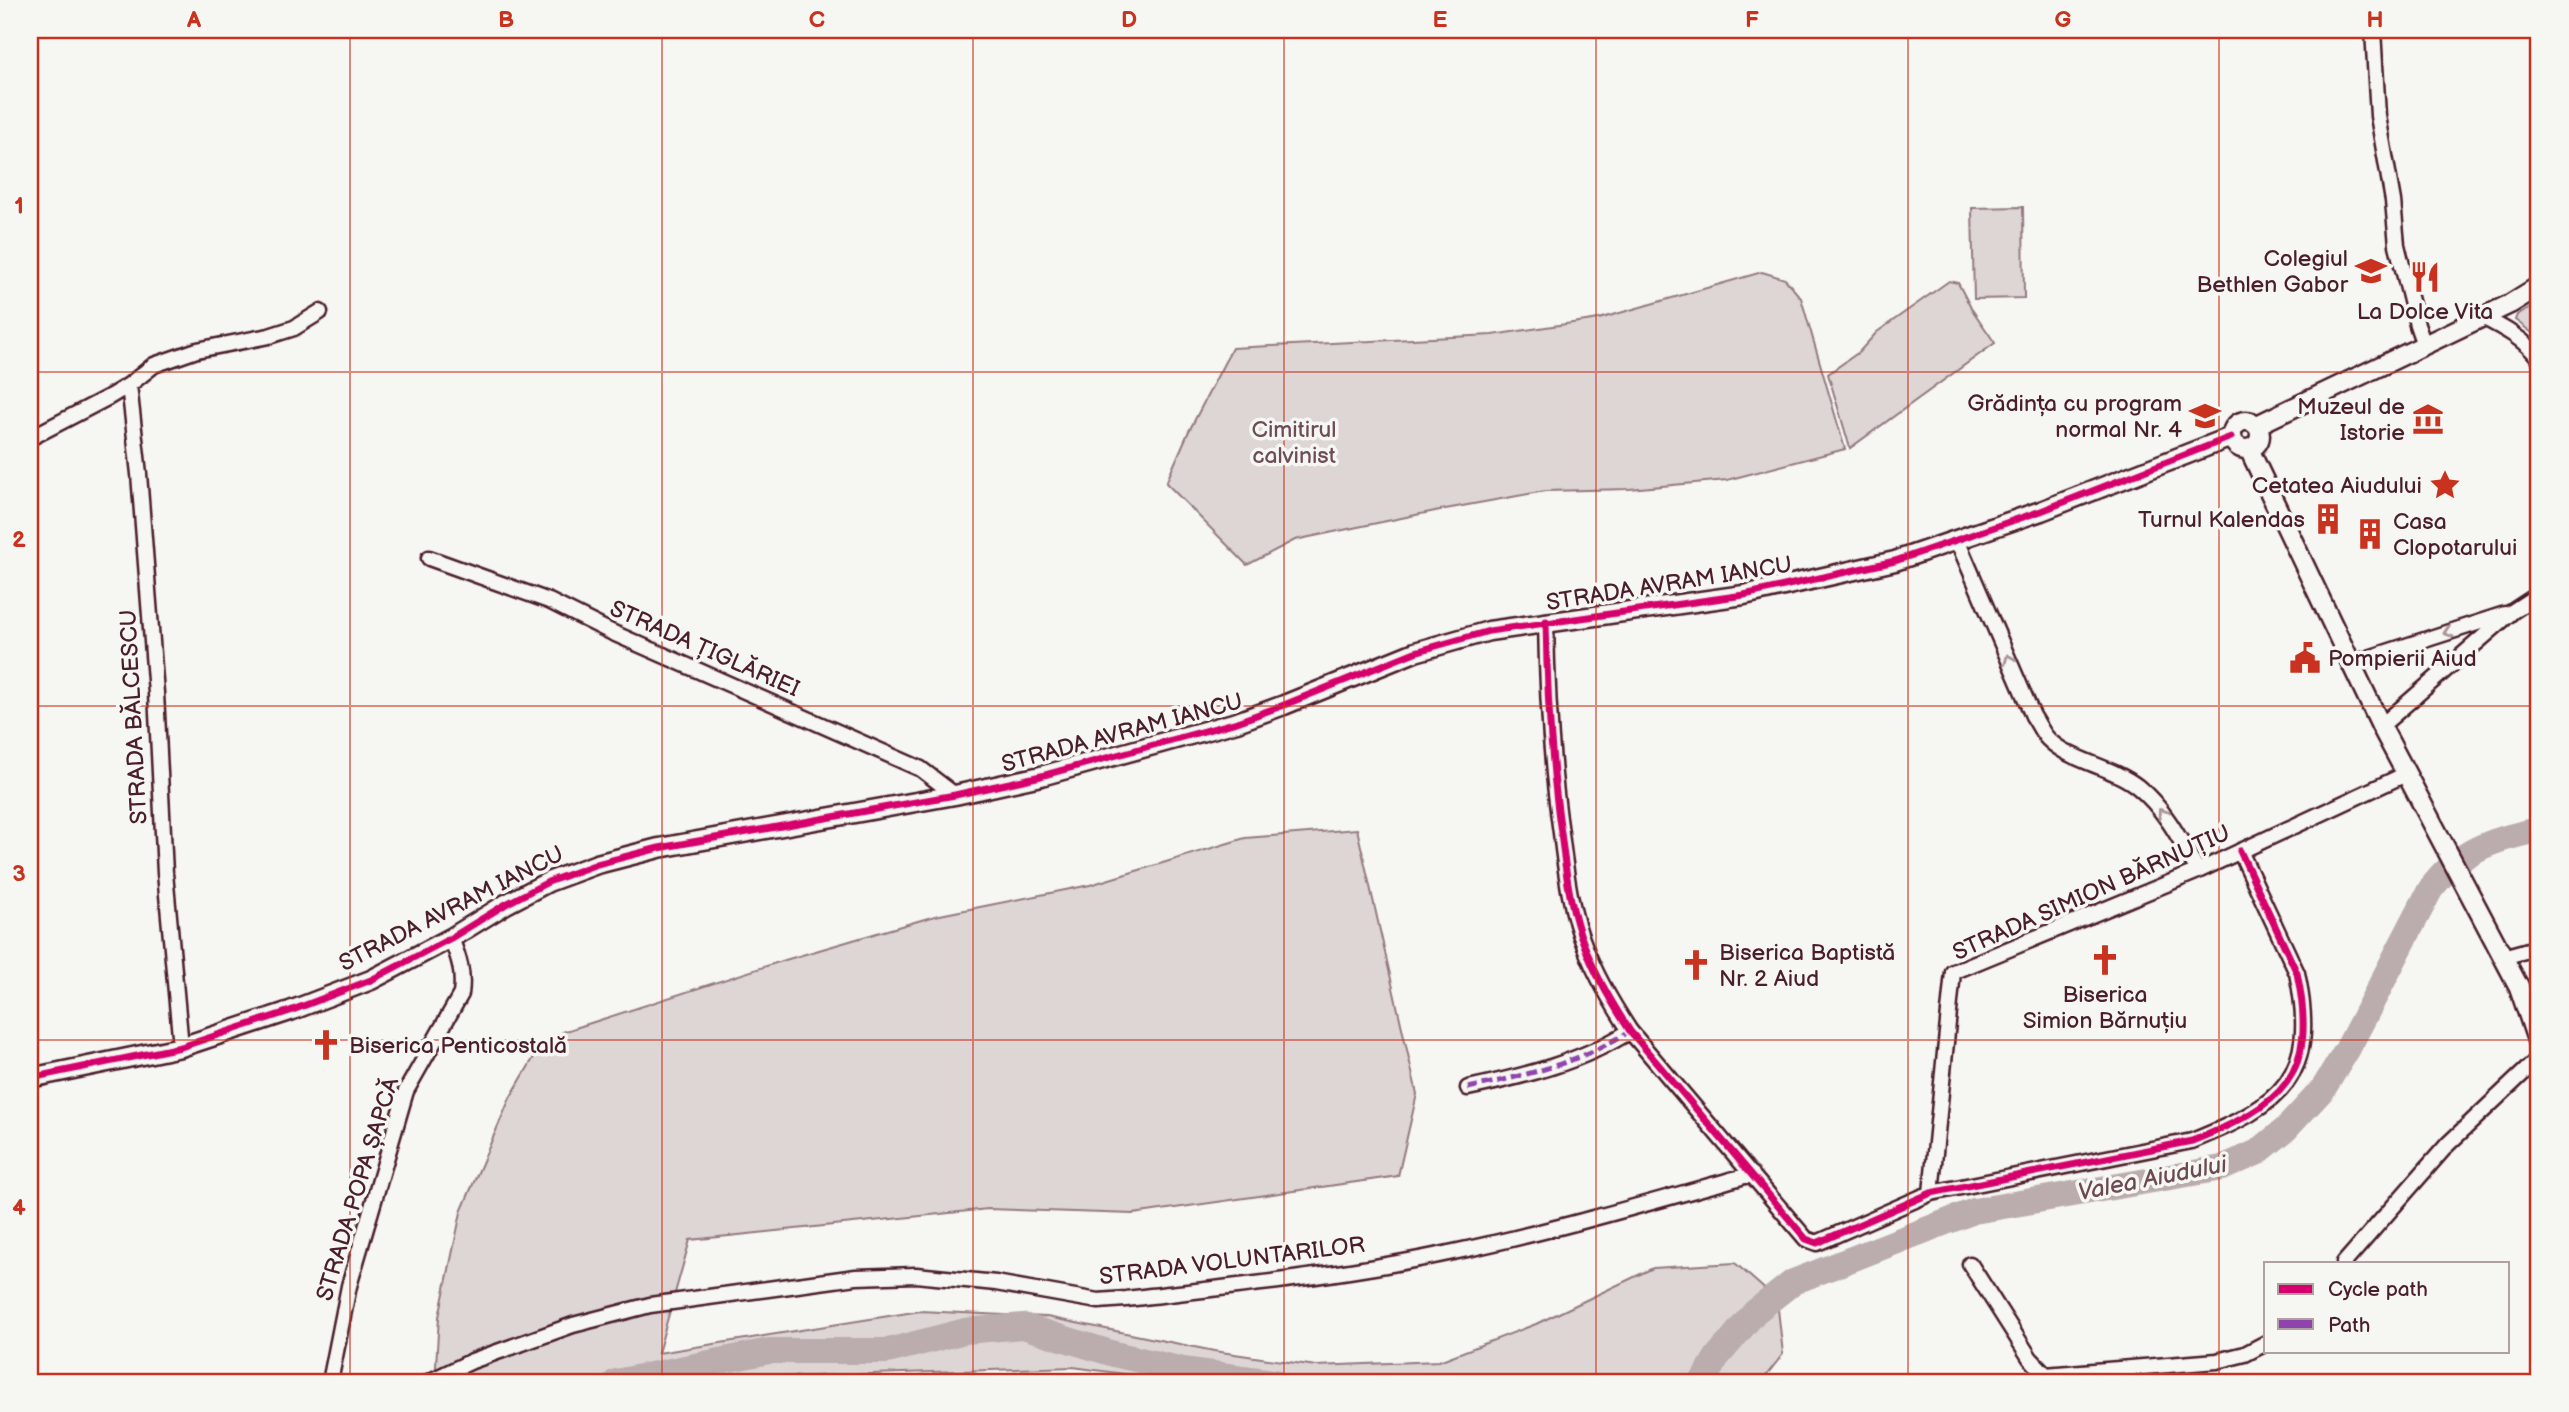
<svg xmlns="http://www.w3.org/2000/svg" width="2569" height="1412" font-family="'Balsamiq Sans',sans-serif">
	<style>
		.green { fill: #ddd6d5; stroke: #947a80; stroke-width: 2 }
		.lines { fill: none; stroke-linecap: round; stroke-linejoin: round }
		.river { stroke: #bbadae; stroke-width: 26 }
		.minor-casing { stroke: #4a1f2b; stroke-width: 19 }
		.major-casing { stroke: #4a1f2b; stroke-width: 23 }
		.minor { stroke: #f6f6f2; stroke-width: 14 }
		.major { stroke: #f6f6f2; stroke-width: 18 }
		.quiet { stroke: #8e44ad; stroke-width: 5; stroke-dasharray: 10 5; stroke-linecap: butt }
		.cycleway-casing { stroke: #f6f6f2; stroke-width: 11 }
		.cycleway { stroke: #d6006c; stroke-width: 7 }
		.oneway { stroke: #a99598 }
		.grid { fill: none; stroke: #c8321e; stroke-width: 2; stroke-opacity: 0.55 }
		.labels { text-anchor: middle; stroke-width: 7; stroke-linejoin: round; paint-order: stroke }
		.poi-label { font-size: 23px; fill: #4a1f2b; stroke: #f6f6f2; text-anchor: end }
		.park-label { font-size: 23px; fill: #6f4d56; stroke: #f6f6f2 }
		.street-label { font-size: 23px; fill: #4a1f2b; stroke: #f6f6f2 }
		.water-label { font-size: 24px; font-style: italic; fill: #6c4a52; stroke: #f6f6f2 }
		.neatline { fill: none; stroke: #c8321e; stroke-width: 2.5 }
		.grid-label { font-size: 23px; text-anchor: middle; font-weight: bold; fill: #c8321e }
	</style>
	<rect width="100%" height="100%" fill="#f6f6f2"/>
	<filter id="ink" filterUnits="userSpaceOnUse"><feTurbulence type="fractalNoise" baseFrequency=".0143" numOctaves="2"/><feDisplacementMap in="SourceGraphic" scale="14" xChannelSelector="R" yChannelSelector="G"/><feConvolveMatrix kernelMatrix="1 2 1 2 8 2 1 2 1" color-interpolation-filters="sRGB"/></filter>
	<g filter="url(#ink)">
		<!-- green -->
		<path class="green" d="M 2023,207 L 2024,298 L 1974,299 L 1972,208 Z
			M 1762,272 L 1785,279 L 1801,298 L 1845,449 L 1727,480 L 1629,489 L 1545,491 L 1440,510 L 1295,540 L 1247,565 L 1166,483 L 1188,433 L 1232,348 L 1492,335 L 1599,319 Z
			M 1949,281 L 1958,283 L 1971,308 L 1995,343 L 1850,448 L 1828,374 L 1859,352 L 1877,332 Z
			M 2539,302 L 2539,338 L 2515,320 L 2517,315 Z
			M 1357,829 L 1417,1094 L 1398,1176 L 1133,1214 L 988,1209 L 690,1240 L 658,1353 L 920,1311 L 1047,1317 L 1214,1351 L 1316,1366 L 1439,1361 L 1536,1324 L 1653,1268 L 1735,1263 L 1777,1300 L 1783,1354 L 1761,1382 L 1183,1382 L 1073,1367 L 786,1377 L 766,1382 L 435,1382 L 439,1317 L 461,1212 L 510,1098 L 537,1052 L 563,1032 L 785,960 L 935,916 L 1090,885 L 1245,838 Z"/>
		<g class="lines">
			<!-- river -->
			<path class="river" d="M 616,1382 L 769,1351 L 888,1351 L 965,1331 L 1023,1326 L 1114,1354 L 1183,1370 L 1273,1382
				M 1702,1382 L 1717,1357 L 1755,1312 L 1793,1282 L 1974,1211 L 2222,1168 L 2258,1152 L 2286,1129 L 2323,1089 L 2347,1050 L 2430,890 C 2458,851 2493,839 2539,830"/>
			<defs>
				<path id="minor" d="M 2373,30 L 2378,116 L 2393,201 L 2397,245 L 2417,325 L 2424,345
					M 2482,317 C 2504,328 2524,339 2539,358
					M 129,385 L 139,474 L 156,693 L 165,873 L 181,1047
					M 30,438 L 109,397 L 129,385 L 154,365 L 197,350 L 269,336 L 294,328 L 320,312
					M 1957,540 L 2033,716 C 2038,723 2042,733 2048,739 C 2069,761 2112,766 2138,787 C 2165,809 2181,841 2198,871
					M 429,558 L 549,601 L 611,632 L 921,769 L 955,795
					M 1546,621 C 1547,692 1551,763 1561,833 C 1566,872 1570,911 1585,947 C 1596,977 1613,1005 1630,1031 L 1806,1239 L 1817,1243 L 1931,1193 L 2192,1141 C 2282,1105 2319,1077 2297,973 L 2240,851
					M 2350,664 L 2505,614
					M 2381,726 L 2513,611 L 2539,594
					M 2503,957 L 2539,947
					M 1468,1088 C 1524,1076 1582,1062 1630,1031
					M 1931,1193 L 1953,972 L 2198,871 L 2406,774
					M 2344,1263 L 2448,1144 L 2539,1058
					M 1970,1264 L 2030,1358 L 2050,1379
					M 330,1382 L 349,1286 L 406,1091 L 461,994 C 464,973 459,958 451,938
					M 428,1382 L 472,1361 L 573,1325 L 650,1305 L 856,1277 L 916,1275 L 996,1283 L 1098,1301 L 1126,1299 C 1237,1286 1349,1275 1458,1251 C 1557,1230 1655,1201 1752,1174
					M 2027,1382 L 2045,1375 L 2217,1361 L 2245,1354 L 2266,1343"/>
				<path id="major" d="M2232 435a14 14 0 1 1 28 0a14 14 0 1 1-28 0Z
					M 2257,425 L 2510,304 L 2539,286
					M 2249,449 L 2381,726 L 2519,987 L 2539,1046
					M 30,1078 L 181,1047 L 290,1011 L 371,980 L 451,938 L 506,904 L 548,882 L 597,864 L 659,848 L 955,795 L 1041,776 L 1237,722 L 1284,705 L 1415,652 L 1489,631 L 1744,595 L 1895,561 L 2041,511 L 2231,437"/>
			</defs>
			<!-- minor casing -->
			<use href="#minor" class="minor-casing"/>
			<!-- major casing -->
			<use href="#major" class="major-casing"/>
			<!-- minor -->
			<use href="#minor" class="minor"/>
			<!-- major -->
			<use href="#major" class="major"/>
			<!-- quiet -->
			<path class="quiet" d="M 1468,1088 C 1524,1076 1582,1062 1630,1031"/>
			<defs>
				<path id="cycleway" d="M 1546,621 C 1547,692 1551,763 1561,833 C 1566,872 1570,911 1585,947 C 1596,977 1613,1005 1630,1031 L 1806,1239 L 1817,1243 L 1931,1193 L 2192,1141 C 2282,1105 2319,1077 2297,973 L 2240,851
					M 30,1078 L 181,1047 L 290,1011 L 371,980 L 451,938 L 506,904 L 548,882 L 597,864 L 659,848 L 955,795 L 1041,776 L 1237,722 L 1284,705 L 1415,652 L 1489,631 L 1744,595 L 1895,561 L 2041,511 L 2231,437"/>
			</defs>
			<!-- cycleway casing -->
			<use href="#cycleway" class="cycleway-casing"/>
			<!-- cycleway -->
			<use href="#cycleway" class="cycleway"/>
		</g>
		<!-- one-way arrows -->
		<defs><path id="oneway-chevron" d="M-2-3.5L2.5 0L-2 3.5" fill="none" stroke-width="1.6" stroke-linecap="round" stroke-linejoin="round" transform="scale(1.75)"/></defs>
		<g class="oneway">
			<use href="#oneway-chevron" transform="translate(2448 632) rotate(162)"/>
			<use href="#oneway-chevron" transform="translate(2009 659) rotate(-113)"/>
			<use href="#oneway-chevron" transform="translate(2162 813) rotate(-126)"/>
		</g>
	</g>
	<!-- grid -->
	<path class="grid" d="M 350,30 L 350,1382M 662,30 L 662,1382M 973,30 L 973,1382M 1284,30 L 1284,1382M 1596,30 L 1596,1382M 1908,30 L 1908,1382M 2219,30 L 2219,1382M 30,372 L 2539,372M 30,706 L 2539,706M 30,1040 L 2539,1040"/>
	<!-- icons -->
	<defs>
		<symbol id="university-bare" viewBox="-9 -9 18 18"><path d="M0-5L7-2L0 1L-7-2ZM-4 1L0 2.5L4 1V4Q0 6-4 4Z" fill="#c8321e" stroke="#f6f6f2" stroke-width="2.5" paint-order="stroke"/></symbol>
		<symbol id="restaurant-bare" viewBox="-9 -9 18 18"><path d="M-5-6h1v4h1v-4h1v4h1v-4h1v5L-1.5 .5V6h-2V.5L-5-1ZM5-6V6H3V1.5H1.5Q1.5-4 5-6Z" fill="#c8321e" stroke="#f6f6f2" stroke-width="2.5" paint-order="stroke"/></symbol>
		<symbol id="school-bare" viewBox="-9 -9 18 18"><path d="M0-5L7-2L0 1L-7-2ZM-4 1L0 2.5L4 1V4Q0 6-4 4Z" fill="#c8321e" stroke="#f6f6f2" stroke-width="2.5" paint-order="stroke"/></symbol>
		<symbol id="museum-bare" viewBox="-9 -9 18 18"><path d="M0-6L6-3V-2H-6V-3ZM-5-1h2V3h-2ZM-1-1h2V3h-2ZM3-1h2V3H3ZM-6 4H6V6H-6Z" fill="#c8321e" stroke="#f6f6f2" stroke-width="2.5" paint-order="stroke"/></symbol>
		<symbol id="sight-bare" viewBox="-9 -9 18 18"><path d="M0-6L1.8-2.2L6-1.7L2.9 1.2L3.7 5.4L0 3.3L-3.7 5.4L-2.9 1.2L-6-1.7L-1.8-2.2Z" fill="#c8321e" stroke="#f6f6f2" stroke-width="2.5" paint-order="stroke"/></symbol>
		<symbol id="building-bare" viewBox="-9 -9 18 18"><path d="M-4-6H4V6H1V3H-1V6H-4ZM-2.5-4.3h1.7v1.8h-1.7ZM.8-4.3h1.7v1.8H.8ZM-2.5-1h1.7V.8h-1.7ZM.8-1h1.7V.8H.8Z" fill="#c8321e" stroke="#f6f6f2" stroke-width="2.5" paint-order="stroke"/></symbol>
		<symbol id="civic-bare" viewBox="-9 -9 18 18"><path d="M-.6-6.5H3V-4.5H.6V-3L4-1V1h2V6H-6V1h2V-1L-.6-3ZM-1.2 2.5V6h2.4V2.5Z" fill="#c8321e" stroke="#f6f6f2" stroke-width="2.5" paint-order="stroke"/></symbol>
		<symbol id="church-bare" viewBox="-9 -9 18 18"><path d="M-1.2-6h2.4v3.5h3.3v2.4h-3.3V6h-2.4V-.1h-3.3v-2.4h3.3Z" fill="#c8321e" stroke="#f6f6f2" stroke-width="2.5" paint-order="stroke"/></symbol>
	</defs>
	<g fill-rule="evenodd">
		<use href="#university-bare" x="2349" y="249" width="44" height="44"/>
		<use href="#restaurant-bare" x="2403" y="255" width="44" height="44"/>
		<use href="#school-bare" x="2183" y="394" width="44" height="44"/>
		<use href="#museum-bare" x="2406" y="397" width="44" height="44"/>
		<use href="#sight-bare" x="2423" y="463" width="44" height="44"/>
		<use href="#building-bare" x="2306" y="497" width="44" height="44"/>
		<use href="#building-bare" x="2348" y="512" width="44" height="44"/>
		<use href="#civic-bare" x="2283" y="636" width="44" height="44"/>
		<use href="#church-bare" x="2083" y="938" width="44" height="44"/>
		<use href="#church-bare" x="1674" y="943" width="44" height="44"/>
		<use href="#church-bare" x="304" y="1023" width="44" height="44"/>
	</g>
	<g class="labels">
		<!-- poi labels -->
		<g class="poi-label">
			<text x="2348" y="266">Colegiul<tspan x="2348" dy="26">Bethlen Gabor</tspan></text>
			<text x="2425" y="319" text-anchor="middle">La Dolce Vita</text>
			<text x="2182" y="411">Grădința cu program<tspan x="2182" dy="26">normal Nr. 4</tspan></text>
			<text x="2405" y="414">Muzeul de<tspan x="2405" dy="26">Istorie</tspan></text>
			<text x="2422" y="493">Cetatea Aiudului</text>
			<text x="2305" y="527">Turnul Kalendas</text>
			<text x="2393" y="529" text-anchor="start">Casa<tspan x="2393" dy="26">Clopotarului</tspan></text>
			<text x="2328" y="666" text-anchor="start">Pompierii Aiud</text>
			<text x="1719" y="960" text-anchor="start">Biserica Baptistă<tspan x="1719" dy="26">Nr. 2 Aiud</tspan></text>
			<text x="2105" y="1002" text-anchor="middle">Biserica<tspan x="2105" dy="26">Simion Bărnuțiu</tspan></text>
			<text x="349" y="1053" text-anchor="start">Biserica Penticostală</text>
		</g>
		<!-- park labels -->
		<g class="park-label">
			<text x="1294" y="437">Cimitirul<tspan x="1294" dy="26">calvinist</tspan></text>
		</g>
		<!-- street labels -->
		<g class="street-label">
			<text transform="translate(1669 583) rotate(-9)" y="8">STRADA AVRAM IANCU</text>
			<text transform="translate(705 648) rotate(24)" y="8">STRADA ȚIGLĂRIEI</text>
			<text transform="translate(133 717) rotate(-93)" y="8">STRADA BĂLCESCU</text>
			<text transform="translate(1122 732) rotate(-15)" y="8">STRADA AVRAM IANCU</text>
			<text transform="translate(2091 892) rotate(-24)" y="8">STRADA SIMION BĂRNUȚIU</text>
			<text transform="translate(451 908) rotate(-27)" y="8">STRADA AVRAM IANCU</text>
			<text transform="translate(357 1189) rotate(-73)" y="8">STRADA POPA ȘAPCĂ</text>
			<text transform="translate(1232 1260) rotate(-7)" y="8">STRADA VOLUNTARILOR</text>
		</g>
		<!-- water labels -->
		<g class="water-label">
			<text transform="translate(2152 1178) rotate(-11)" y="8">Valea Aiudului</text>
		</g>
	</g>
	<!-- margin -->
	<rect width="2569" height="1412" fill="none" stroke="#f6f6f2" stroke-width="77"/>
	<!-- legend -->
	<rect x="2264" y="1262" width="245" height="91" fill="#f6f6f2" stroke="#b1a0a2" stroke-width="2"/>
	<rect x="2278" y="1284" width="35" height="10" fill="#d6006c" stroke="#b1a0a2" stroke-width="2"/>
	<text x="2328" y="1296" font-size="21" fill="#4a1f2b">Cycle path</text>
	<rect x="2278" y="1319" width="35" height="10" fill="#8e44ad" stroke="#b1a0a2" stroke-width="2"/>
	<text x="2328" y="1332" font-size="21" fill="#4a1f2b">Path</text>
	<rect x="38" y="38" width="2492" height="1336" class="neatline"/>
	<g class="grid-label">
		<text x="194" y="27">A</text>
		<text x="506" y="27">B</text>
		<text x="817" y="27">C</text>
		<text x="1129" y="27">D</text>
		<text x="1440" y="27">E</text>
		<text x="1752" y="27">F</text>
		<text x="2063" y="27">G</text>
		<text x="2375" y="27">H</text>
		<text x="19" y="213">1</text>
		<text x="19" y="547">2</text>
		<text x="19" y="881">3</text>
		<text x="19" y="1215">4</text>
	</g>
</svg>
